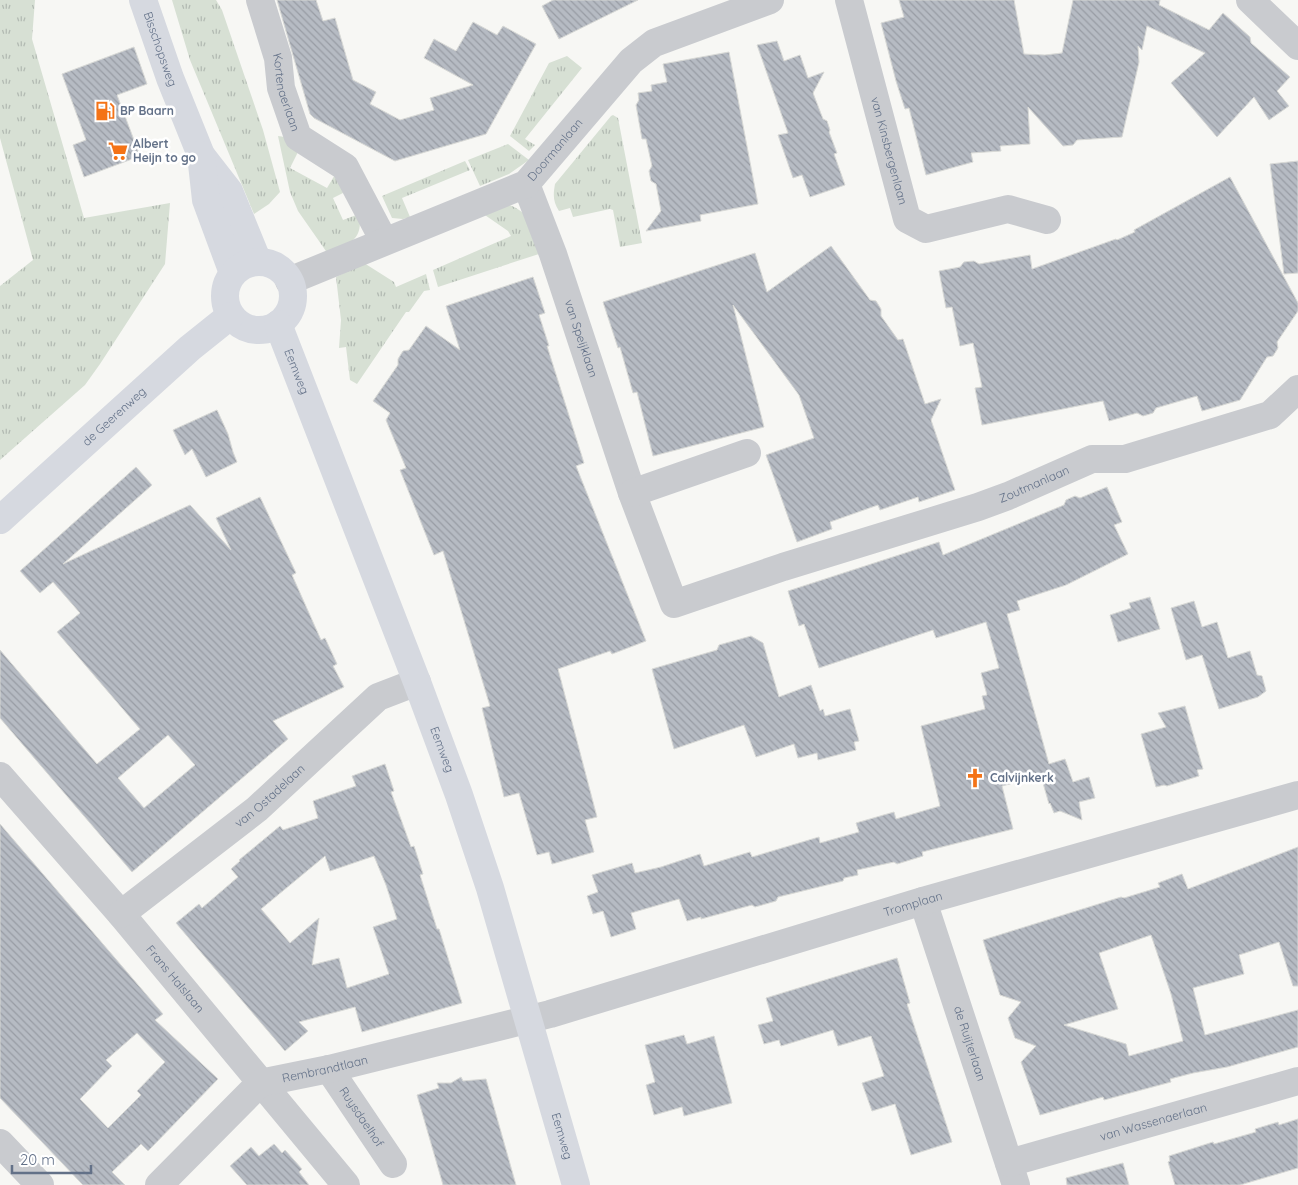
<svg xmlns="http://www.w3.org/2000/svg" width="1298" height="1185" font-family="Quicksand,sans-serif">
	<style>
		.grass { fill: url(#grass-tufts) }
		.building { fill: url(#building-back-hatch); stroke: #d8d9d6; fill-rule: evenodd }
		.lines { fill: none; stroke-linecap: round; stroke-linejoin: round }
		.minor { stroke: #c9cbcf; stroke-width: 28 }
		.major { stroke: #d6d9e0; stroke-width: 28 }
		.labels { text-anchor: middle; stroke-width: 5; stroke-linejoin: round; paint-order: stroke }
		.street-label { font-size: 12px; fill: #637188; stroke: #fff }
		.poi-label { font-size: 12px; font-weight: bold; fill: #637188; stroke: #fff; text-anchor: start }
	</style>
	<defs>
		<pattern id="grass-tufts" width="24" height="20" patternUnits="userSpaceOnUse" patternTransform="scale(1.25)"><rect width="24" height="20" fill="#d7e0d4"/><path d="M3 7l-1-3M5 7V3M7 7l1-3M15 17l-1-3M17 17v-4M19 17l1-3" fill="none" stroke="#b2bab2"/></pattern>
		<pattern id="building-back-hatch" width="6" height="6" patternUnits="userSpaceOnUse" patternTransform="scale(1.25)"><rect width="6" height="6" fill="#b6bbc3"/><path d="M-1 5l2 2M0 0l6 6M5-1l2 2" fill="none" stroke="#989ca4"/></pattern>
	</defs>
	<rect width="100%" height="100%" fill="#f7f7f4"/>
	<!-- grass -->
	<path class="grass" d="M 0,0 L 35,0 L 32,39 L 84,218 L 170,203 L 165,264 L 100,364 L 85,385 L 0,460 L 0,286 L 33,260 L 0,138 Z
		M 172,0 L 216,0 L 222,10 L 263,130 L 280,192 L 269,204 L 254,214 L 190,60 Z
		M 567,56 L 582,68 L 525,139 L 535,145 L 529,151 L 510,136 L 549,63 Z
		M 613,115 L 618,118 L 642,243 L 620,247 L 613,210 L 610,209 L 573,217 L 570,208 L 559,211 C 553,202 553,195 555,184 L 611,116 Z
		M 278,136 L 285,137 L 298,152 L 290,168 L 327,188 L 336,173 L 349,190 L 333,198 L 343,220 L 359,214 C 364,241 348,244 328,254 L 298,211 L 290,192 Z
		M 508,144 L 529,160 L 509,174 L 480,186 L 468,160 Z
		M 465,161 L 470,170 L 402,198 L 410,217 L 403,219 L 392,218 L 382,196 Z
		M 500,203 C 530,207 532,228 542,253 L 438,287 L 433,270 L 511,236 L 508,231 L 482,213 Z
		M 364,263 L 394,282 L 396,287 L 426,274 L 430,290 L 424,291 L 409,312 L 406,312 L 357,384 L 350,380 L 346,347 L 339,348 L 341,320 L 336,277 Z"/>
	<!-- building -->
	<path class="building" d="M 277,0 L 316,0 L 323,21 L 335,18 L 353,80 L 376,92 L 370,104 L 400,120 L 434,110 L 430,98 L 473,85 L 424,58 L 434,39 L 456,51 L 473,22 L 497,35 L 503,26 L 536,44 L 486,134 L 395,161 L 314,118 L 310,114 Z
		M 553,0 L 638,0 L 559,39 L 542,6 Z
		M 899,0 L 1014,0 L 1024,54 L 1045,55 L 1062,53 L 1073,0 L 1160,0 L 1159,5 L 1209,30 L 1223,13 L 1250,37 L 1251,43 L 1290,77 L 1277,91 L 1289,106 L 1269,120 L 1254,97 L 1217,137 L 1171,83 L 1205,53 L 1147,26 L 1142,50 L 1138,46 L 1139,62 L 1122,137 L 1077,140 L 1073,145 L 1063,146 L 1028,107 L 1030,144 L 1000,146 L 1001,151 L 971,153 L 973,162 L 926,175 L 909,108 L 905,109 L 896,81 L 881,23 L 904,17 Z
		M 777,41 L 784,61 L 800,55 L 808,78 L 824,72 L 813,93 L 823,119 L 827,121 L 830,130 L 829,132 L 837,153 L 834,154 L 845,185 L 810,197 L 802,175 L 793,178 L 778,135 L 788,133 L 757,45 Z
		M 134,47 L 147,84 L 117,95 L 140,156 L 84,177 L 73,145 L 86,140 L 62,74 Z
		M 729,52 L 758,204 L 700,215 L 701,221 L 646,231 L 661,211 L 656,184 L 651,181 L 649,171 L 652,166 L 646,139 L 642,139 L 636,105 L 639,100 L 638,93 L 652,91 L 651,85 L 667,82 L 663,64 Z
		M 1298,161 L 1298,273 L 1284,274 L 1270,164 Z
		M 1230,177 L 1298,303 L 1298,311 L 1277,342 L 1278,348 L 1273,356 L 1267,357 L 1240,400 L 1202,411 L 1197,396 L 1156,408 L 1153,413 L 1143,416 L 1137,413 L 1109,421 L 1103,401 L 982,425 L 975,388 L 982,387 L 973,343 L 960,346 L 952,307 L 946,308 L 939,271 L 960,267 L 964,262 L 974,261 L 979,264 L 1030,255 L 1032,269 L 1116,239 L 1117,240 L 1135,232 L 1134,230 Z
		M 831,246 L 870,300 L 876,301 L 881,309 L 881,316 L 898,340 L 903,339 L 925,404 L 941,399 L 931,420 L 955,490 L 919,502 L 918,497 L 880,510 L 878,505 L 830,522 L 832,529 L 797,542 L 766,455 L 814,438 L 799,395 L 733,305 L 764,427 L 653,456 L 637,392 L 633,393 L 620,347 L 618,348 L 603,302 L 755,253 L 767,292 Z
		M 533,277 L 545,313 L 539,315 L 549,346 L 547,346 L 584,463 L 576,466 L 646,641 L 612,654 L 610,651 L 558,669 L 597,817 L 585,820 L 594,852 L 552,864 L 549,852 L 537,855 L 519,793 L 504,797 L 482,708 L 490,706 L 443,551 L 434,555 L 400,470 L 406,468 L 386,420 L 390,413 L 373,401 L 398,365 L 398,359 L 403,351 L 409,350 L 426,326 L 460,350 L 446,306 Z
		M 217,410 L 228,434 L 233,452 L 237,462 L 206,477 L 192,449 L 185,455 L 173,430 Z
		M 136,467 L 152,485 L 63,564 L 190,505 L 231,550 L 216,518 L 260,497 L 296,573 L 292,575 L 321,640 L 325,638 L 337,664 L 333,666 L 344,687 L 273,721 L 288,739 L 132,872 L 0,718 L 0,650 L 97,764 L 140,729 L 57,632 L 80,613 L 53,582 L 40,593 L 20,571 ZM 168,735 L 195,765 L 144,808 L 118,778 Z
		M 1107,487 L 1122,522 L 1114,525 L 1128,554 L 1066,585 L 1017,601 L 1020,610 L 1007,614 L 1049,764 L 1065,759 L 1073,782 L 1089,777 L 1095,798 L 1079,802 L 1082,820 L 1060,811 L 1054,813 L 1050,803 L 1049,804 L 1041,776 L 1002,786 L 1013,829 L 922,852 L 923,856 L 897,864 L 894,862 L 857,870 L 858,875 L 844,878 L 843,881 L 778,897 L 776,901 L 755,907 L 752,905 L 701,919 L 701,917 L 687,921 L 679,899 L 631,913 L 636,929 L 611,937 L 603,911 L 593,914 L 587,896 L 598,892 L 592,875 L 632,863 L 635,873 L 661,867 L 700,854 L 704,866 L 750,852 L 752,857 L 819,837 L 820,843 L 859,832 L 856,823 L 894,812 L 896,819 L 940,806 L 921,726 L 985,709 L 982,696 L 987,695 L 981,673 L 999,668 L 986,622 L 936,638 L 933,630 L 819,668 L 804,624 L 799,626 L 788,591 L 939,542 L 943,555 L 1064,505 L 1066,500 L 1075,496 L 1080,498 Z
		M 1150,597 L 1160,629 L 1118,642 L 1110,615 L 1131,608 L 1129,603 Z
		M 1194,601 L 1202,627 L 1217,622 L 1228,658 L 1250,651 L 1257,675 L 1262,676 L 1266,691 L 1258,697 L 1219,709 L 1202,655 L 1186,660 L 1171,608 Z
		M 751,636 L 763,643 L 779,697 L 811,685 L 820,711 L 823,709 L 825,716 L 850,709 L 859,741 L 854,742 L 856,750 L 818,760 L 817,753 L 798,758 L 794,744 L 756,757 L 744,725 L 674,749 L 652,669 L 717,650 L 719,645 Z
		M 1185,706 L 1203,769 L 1197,770 L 1199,776 L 1167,786 L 1164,785 L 1156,787 L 1141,734 L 1166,727 L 1158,713 Z
		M 385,764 L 394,791 L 391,792 L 411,847 L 414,846 L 423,874 L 420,875 L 437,929 L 439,929 L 462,1003 L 362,1032 L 355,1007 L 299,1022 L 308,1031 L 285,1051 L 176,923 L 199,904 L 202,908 L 238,877 L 231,869 L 240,861 L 239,860 L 280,826 L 283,830 L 318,818 L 313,801 L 356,786 L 352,776 ZM 325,856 L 330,871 L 374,856 L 386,885 L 397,919 L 373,927 L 389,974 L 347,988 L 339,958 L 312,965 L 319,918 L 290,943 L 261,909 Z
		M 0,824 L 163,1014 L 155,1020 L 218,1079 L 148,1151 L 141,1144 L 112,1172 L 125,1185 L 83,1185 L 0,1098 ZM 137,1033 L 165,1062 L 137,1091 L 141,1095 L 108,1128 L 80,1099 L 112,1066 L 106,1060 Z
		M 1298,847 L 1298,986 L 1293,986 L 1279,942 L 1239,955 L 1244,974 L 1193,988 L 1205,1035 L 1298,1010 L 1298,1047 L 1227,1067 L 1193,1073 L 1170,1079 L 1171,1082 L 1104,1100 L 1103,1097 L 1040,1115 L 1021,1062 L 1036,1046 L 1015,1038 L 1008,1018 L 1021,1002 L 1000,995 L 983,940 L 1121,897 L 1124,898 L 1160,887 L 1158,883 L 1182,874 L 1188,889 ZM 1151,935 L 1171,994 L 1183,1041 L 1129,1056 L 1126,1044 L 1064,1025 L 1118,1009 L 1099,953 Z
		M 897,958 L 910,1003 L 907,1004 L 952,1142 L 911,1155 L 895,1104 L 872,1111 L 862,1083 L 884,1076 L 871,1036 L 838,1046 L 833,1030 L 781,1046 L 779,1040 L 764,1044 L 758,1025 L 773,1021 L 766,998 Z
		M 684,1035 L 687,1044 L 714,1036 L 732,1103 L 684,1116 L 682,1107 L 654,1115 L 646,1085 L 655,1082 L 645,1045 Z
		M 461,1077 L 463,1081 L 486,1079 L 516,1185 L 443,1185 L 417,1095 L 439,1088 L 437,1083 L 451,1083 Z
		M 1298,1119 L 1298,1168 L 1240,1185 L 1175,1185 L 1168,1162 L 1170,1161 L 1169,1156 L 1213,1142 L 1214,1144 L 1256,1132 L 1255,1129 L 1278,1122 L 1279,1125 Z
		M 274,1144 L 282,1153 L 285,1150 L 302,1169 L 299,1172 L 309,1185 L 247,1185 L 230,1166 L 251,1147 L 259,1156 Z
		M 1123,1163 L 1129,1185 L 1067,1185 L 1066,1178 Z"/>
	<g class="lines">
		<!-- minor -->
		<g class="minor">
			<path id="s1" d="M 260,0 L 278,58 L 281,88 L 298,137 L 345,167 L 384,241"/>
			<path id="s2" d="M 849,0 L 907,219 L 926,229 L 1008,209 L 1047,220"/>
			<path d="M 1250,0 L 1298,46"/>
			<path id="s3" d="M 526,184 L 553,254 L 632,493 L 674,604 L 783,567 L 978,507 L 1008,496 L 1092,459 L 1125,459 L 1270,415 L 1298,389"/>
			<path id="s4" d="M 289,281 L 526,184 L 631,61 L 654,43 L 770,0"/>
			<path d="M 632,493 L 747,453"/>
			<path id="s5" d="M 0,776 L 121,914 L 346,1185"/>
			<path id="s6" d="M 923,901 L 1016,1185"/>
			<path id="s7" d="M 121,914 L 257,809 L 378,697 L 417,682"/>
			<path id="s8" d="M 329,1069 L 393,1164"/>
			<path d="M 0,1143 L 40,1185"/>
			<path id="s9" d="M 1009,1163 L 1298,1081"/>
			<path id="s10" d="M 159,1185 L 260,1083 L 329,1069 L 550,1014 L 923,901 L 1298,795"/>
		</g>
		<!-- major -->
		<g class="major">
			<path id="s11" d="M 143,0 L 170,78 L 201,155 L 229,191 L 258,262"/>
			<path d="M 201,155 L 206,200 L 233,273"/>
			<circle cx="259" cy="296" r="34"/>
			<path id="s12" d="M 278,324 L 417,682 L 459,795 L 490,888 L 576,1185"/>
			<path id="s13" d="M 0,520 L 190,348 L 230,316"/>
		</g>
	</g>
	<!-- icons -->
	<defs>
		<symbol id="fuel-bare" viewBox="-9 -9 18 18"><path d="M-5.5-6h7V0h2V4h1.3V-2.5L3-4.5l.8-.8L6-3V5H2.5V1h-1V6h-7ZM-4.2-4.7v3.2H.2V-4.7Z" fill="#f47317" stroke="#fff" stroke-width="2.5" paint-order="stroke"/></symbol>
		<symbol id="supermarket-bare" viewBox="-9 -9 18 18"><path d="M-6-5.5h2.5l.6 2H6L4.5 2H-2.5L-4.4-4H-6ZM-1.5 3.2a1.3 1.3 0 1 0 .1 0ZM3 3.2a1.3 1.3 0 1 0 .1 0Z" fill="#f47317" stroke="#fff" stroke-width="2.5" paint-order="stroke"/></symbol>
		<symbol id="church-bare" viewBox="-9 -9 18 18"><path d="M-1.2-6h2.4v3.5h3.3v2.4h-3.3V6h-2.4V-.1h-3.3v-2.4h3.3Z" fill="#f47317" stroke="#fff" stroke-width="2.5" paint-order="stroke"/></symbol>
	</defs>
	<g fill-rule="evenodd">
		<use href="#fuel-bare" x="91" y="97" width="28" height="28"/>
		<use href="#supermarket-bare" x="104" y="137" width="28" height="28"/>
		<use href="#church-bare" x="961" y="764" width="28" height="28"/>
	</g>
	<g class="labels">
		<!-- street labels -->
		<g class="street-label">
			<text dy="4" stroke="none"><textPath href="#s11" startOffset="52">Bisschopsweg</textPath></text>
			<text dy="4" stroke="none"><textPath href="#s1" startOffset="96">Kortenaerlaan</textPath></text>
			<text dy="4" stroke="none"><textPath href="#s4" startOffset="301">Doormanlaan</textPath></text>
			<text dy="4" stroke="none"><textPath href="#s2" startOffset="156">van Kinsbergenlaan</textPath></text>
			<text dy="4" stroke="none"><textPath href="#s3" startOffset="164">van Speijklaan</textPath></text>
			<text dy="4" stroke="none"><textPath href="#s12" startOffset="51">Eemweg</textPath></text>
			<text dy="4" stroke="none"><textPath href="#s13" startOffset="154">de Geerenweg</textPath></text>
			<text dy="4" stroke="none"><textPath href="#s3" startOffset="825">Zoutmanlaan</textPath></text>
			<text dy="4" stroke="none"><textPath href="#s12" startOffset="456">Eemweg</textPath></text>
			<text dy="4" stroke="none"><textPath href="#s7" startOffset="190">van Ostadelaan</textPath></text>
			<text dy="4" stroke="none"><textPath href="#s10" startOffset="821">Tromplaan</textPath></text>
			<text dy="4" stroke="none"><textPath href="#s5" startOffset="268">Frans Halslaan</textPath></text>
			<text dy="4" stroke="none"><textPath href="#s6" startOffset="150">de Ruijterlaan</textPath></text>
			<text dy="4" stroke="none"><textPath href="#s10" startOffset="210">Rembrandtlaan</textPath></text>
			<text dy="4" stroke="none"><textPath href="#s8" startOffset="58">Ruysdaelhof</textPath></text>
			<text dy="4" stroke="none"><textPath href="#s9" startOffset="150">van Wassenaerlaan</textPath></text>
			<text dy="4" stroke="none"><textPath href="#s12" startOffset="861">Eemweg</textPath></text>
		</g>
		<!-- poi labels -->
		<g class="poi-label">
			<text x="120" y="115">BP Baarn</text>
			<text x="133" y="148">Albert<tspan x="133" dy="14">Heijn to go</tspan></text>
			<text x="990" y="782">Calvijnkerk</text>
		</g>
	</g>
	<!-- scale -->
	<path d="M12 1165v8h79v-8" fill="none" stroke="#637188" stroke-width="2.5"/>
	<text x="20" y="1165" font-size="15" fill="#637188" stroke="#ffffff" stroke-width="4" paint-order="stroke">20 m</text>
</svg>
